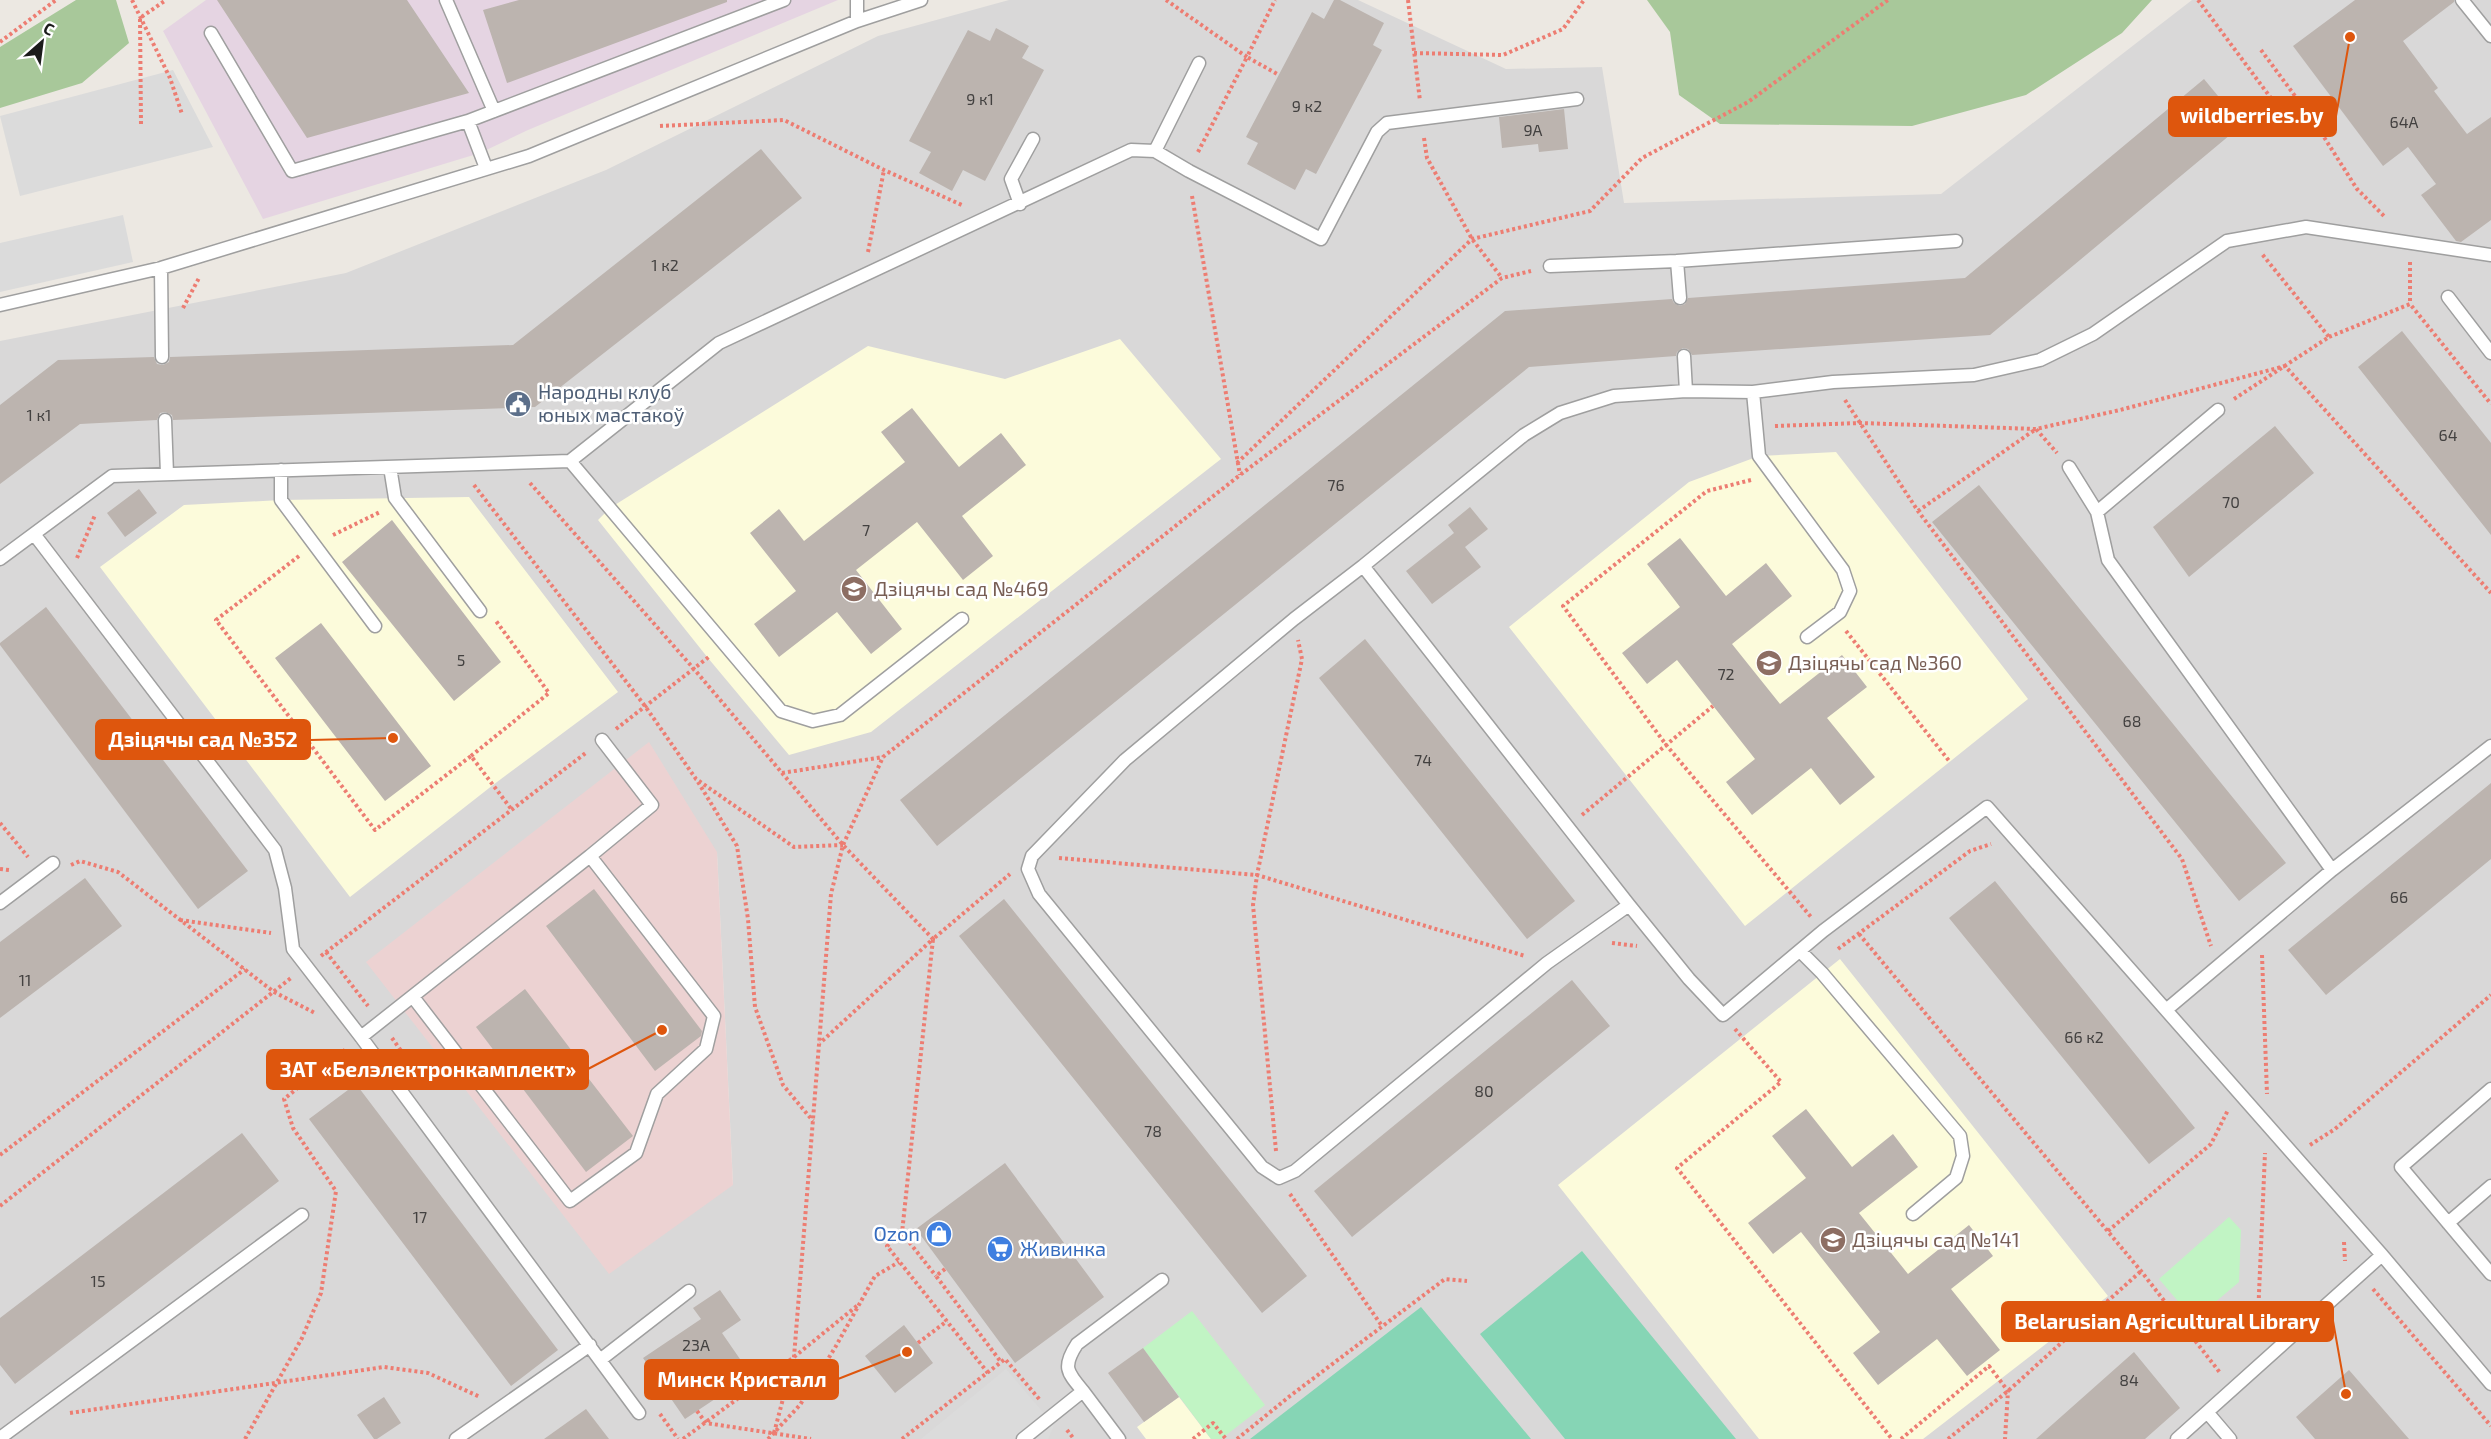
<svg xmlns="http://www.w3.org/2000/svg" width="2491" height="1439" font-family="'Exo 2',sans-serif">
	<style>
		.residential { fill: #d9d8d8; fill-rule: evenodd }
		.commercial { fill: #ecd2d2 }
		.industrial { fill: #e5d4e2 }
		.education { fill: #fcfbdb }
		.forest { fill: #a8c89a }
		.park { fill: #c1f4c4 }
		.pitch { fill: #86d5b5 }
		.parking { fill: #dbdbdb }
		.building { fill: #bcb4af }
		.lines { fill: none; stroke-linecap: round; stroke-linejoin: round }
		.service-casing { stroke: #9f9f9f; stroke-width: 15 }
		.path { stroke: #ed7d72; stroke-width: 4; stroke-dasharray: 3 3; stroke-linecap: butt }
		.service { stroke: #fff; stroke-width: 12 }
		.labels { text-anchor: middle; stroke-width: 5; stroke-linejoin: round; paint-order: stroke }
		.number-label { font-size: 16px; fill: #434140 }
		.service-label { font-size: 20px; fill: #4e5e75; stroke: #fff; text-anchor: start }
		.education-label { font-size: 20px; fill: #785e54; stroke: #fff; text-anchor: start }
		.shop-label { font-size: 20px; fill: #366cbe; stroke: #fff; text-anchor: end }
		.leader { fill: none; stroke: #de560d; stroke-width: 2 }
		.callout-dot { fill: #de560d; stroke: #fff; stroke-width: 2 }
		.callout { fill: #de560d; stroke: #de560d; stroke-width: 2 }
		.callout-label { font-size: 21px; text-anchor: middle; font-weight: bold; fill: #fff }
	</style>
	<rect width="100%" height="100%" fill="#ece8e2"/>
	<!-- residential -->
	<path class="residential" d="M 1009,0 L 1358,0 L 1506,69 L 1602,67 L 1624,203 L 1941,194 L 2192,0 L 2491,0 L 2491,1439 L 0,1439 L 0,341 L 346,273 L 606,170 L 878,36 ZM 717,852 L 733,1184 L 677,1223 Z"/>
	<!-- commercial -->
	<path class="commercial" d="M 649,742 L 717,852 L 733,1185 L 609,1274 L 366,962 Z"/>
	<!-- industrial -->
	<path class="industrial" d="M 206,0 L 838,0 L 528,130 L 480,153 L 263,219 L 163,31 Z"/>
	<!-- education -->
	<path class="education" d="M 1120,339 L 1221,459 L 871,732 L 789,755 L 708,658 L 598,520 L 610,508 L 868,346 L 1005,379 Z
		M 1836,452 L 2028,699 L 1745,926 L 1509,627 L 1689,482 L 1759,456 Z
		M 469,497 L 618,692 L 493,785 L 350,897 L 100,567 L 184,505 L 281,500 Z
		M 1840,959 L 2108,1296 L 1923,1439 L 1759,1439 L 1558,1185 Z
		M 1179,1397 L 1211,1439 L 1146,1439 L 1137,1427 Z"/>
	<!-- forest -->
	<path class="forest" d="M 76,0 L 116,0 L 129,43 L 82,83 L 0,108 L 0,47 Z
		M 1647,0 L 2152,0 L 2122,33 L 2026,95 L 1912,126 L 1720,124 L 1679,95 L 1670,32 Z"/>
	<!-- park -->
	<path class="park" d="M 2229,1217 L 2241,1230 L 2239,1282 L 2194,1320 L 2159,1279 Z
		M 1192,1311 L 1265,1405 L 1221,1439 L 1211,1439 L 1143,1348 Z"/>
	<!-- pitch -->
	<path class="pitch" d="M 1582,1251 L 1736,1439 L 1565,1439 L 1480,1334 Z
		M 1421,1307 L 1531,1439 L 1250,1439 Z"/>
	<!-- parking -->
	<path class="parking" d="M 173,70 L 213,147 L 20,196 L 0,116 Z
		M 123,215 L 133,262 L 0,292 L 0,243 Z
		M 1006,1369 L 1054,1425 L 1048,1439 L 921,1439 Z"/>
	<!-- building -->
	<path class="building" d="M 217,0 L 407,0 L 469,93 L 307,138 Z
		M 519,0 L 727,0 L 727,2 L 507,83 L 483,10 Z
		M 1334,0 L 1340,0 L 1384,23 L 1373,45 L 1382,50 L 1316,174 L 1306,169 L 1295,190 L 1247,164 L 1258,143 L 1246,137 L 1312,12 L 1324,19 Z
		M 2355,0 L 2454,0 L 2454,2 L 2403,41 L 2438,88 L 2434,91 L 2467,134 L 2491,117 L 2491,220 L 2461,242 L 2456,241 L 2421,195 L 2436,184 L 2408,147 L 2383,166 L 2293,46 Z
		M 996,28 L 1029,46 L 1022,58 L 1044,70 L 985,181 L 963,170 L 952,191 L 919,173 L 931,152 L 909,141 L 968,30 L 990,41 Z
		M 2204,79 L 2242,125 L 1990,335 L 1692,355 L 1688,349 L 1683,348 L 1677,352 L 1676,356 L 1529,367 L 937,846 L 900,800 L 1505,311 L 1672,299 L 1674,303 L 1680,306 L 1685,304 L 1688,298 L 1965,278 Z
		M 1564,109 L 1568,149 L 1539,152 L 1538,144 L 1502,148 L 1499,117 Z
		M 761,149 L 802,198 L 535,407 L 173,420 L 172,415 L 165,412 L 160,413 L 157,420 L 80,424 L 0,484 L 0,405 L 58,360 L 154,357 L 157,364 L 163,365 L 169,362 L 170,357 L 513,345 Z
		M 2402,331 L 2491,443 L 2491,535 L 2358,367 Z
		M 912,408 L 959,467 L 1001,433 L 1026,465 L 962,516 L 993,556 L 963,580 L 917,522 L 856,570 L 902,629 L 871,654 L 837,612 L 779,657 L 754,624 L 796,591 L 750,533 L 779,509 L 804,541 L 905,462 L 881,432 Z
		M 2275,426 L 2314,473 L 2189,577 L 2153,527 Z
		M 1979,485 L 2286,863 L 2239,901 L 1932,522 Z
		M 139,489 L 157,513 L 125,537 L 107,513 Z
		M 1470,507 L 1488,529 L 1465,547 L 1481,567 L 1432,604 L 1406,571 L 1454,533 L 1448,525 Z
		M 392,520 L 501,662 L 454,701 L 342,562 Z
		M 1680,538 L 1726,596 L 1766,563 L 1792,596 L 1732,644 L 1780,704 L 1842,655 L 1867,687 L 1827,718 L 1875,777 L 1840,805 L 1811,768 L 1752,815 L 1726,782 L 1755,759 L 1677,660 L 1647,684 L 1622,653 L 1680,607 L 1647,564 Z
		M 46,607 L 248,871 L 198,909 L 0,645 L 0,643 Z
		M 321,623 L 431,766 L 385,801 L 275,658 Z
		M 1365,639 L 1575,901 L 1527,939 L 1319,678 Z
		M 2491,783 L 2491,859 L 2326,995 L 2288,950 Z
		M 85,878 L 122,926 L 0,1018 L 0,942 Z
		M 1995,881 L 2195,1128 L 2149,1164 L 1949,918 Z
		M 594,889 L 702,1031 L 701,1036 L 655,1071 L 546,926 Z
		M 1004,899 L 1307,1276 L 1262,1313 L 959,936 Z
		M 1572,980 L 1610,1026 L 1352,1237 L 1314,1191 Z
		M 525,989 L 575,1055 L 572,1057 L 633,1136 L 586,1172 L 476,1027 Z
		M 356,1084 L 558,1350 L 511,1386 L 309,1119 Z
		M 1806,1109 L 1852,1167 L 1893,1134 L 1918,1167 L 1859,1213 L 1908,1274 L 1969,1225 L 1993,1256 L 1951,1289 L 2000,1350 L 1967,1376 L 1937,1339 L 1878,1385 L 1853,1353 L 1880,1332 L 1801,1232 L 1773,1254 L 1748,1223 L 1806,1178 L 1772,1136 Z
		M 242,1133 L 279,1181 L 15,1384 L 0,1365 L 0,1318 Z
		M 1005,1163 L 1104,1297 L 1015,1363 L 916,1229 Z
		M 720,1290 L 741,1320 L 722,1333 L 751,1375 L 685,1419 L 643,1358 L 701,1319 L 693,1308 Z
		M 904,1325 L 933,1363 L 895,1393 L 865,1356 Z
		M 1143,1348 L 1179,1397 L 1144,1422 L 1108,1373 Z
		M 2134,1352 L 2180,1408 L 2145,1439 L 2036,1439 Z
		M 2349,1370 L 2409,1439 L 2315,1439 L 2296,1417 Z
		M 384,1397 L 401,1423 L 377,1439 L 374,1439 L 357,1415 Z
		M 586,1409 L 609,1439 L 544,1439 Z"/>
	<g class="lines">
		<defs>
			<path id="service" d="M 446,0 L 494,111
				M 2462,0 L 2491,36
				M 857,21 L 857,0
				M 211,33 L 292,171 L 468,121
				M 1155,151 L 1199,63
				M 486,168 L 468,121 L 784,0
				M 1020,204 L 1011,179 L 1033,139
				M 1677,261 L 1680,298
				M 1550,266 L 1677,261 L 1956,241
				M 161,268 L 162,357
				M 2448,297 L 2491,353
				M 0,305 L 161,268 L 529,156 L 857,21 L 921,0
				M 1684,356 L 1686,391
				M 1753,392 L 1759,456 L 1843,570 L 1850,591 L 1840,612 L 1807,637
				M 165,420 L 167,474
				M 570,461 L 781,711 L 813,721 L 840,715 L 962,619
				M 390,467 L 395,498 L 480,611
				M 2069,467 L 2097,512 L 2108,560 L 2332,870
				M 281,470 L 281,500 L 375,626
				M 2097,512 L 2218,410
				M 34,534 L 275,850 L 285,888 L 293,949 L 361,1037 L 639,1413
				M 0,559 L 112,476 L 570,461 L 719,343 L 1131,150 L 1155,151 L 1189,171 L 1321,239 L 1377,132 L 1387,123 L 1577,99
				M 1363,566 L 1629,905 L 1689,979 L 1723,1015 L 1823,931 L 1987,807 L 2382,1255 L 2491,1384
				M 590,856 L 652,805 L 602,740
				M 0,903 L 53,863
				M 1629,905 L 1547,963 L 1295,1171 L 1279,1178 L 1262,1167 L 1039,894 L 1028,869 L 1032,856 L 1125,760 L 1294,619 L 1363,566 L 1524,435 L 1560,413 L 1614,396 L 1686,391 L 1753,392 L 1833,382 L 1974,375 L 2040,360 L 2093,334 L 2227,241 L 2306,227 L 2491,255
				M 1800,951 L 1822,973 L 1960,1136 L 1963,1156 L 1956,1178 L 1913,1214
				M 2166,1010 L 2332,870 L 2491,746
				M 361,1037 L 590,856 L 714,1016 L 706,1049 L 657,1094 L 636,1153 L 570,1201 L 413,997
				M 2491,1089 L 2401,1167 L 2491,1274
				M 2448,1223 L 2491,1186
				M 600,1360 L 689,1291
				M 1083,1391 L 1119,1439
				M 2207,1412 L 2230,1439
				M 0,1438 L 302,1215
				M 456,1439 L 590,1345
				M 1023,1439 L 1083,1391 C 1067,1372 1062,1367 1077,1344 L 1162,1280
				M 2177,1439 L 2382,1255"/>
		</defs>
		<!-- service casing -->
		<use href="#service" class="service-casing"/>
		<!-- path -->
		<path class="path" d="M 132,0 L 170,78 L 182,114
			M 1166,0 L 1247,57 L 1275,0
			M 1408,0 L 1420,101
			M 2198,0 L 2285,117 L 2314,123
			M 0,42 L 56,0
			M 2261,50 L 2315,123 L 2357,189 L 2385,217
			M 1414,53 L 1503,55 L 1563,29 L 1584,0
			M 141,124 L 140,18 L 166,0
			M 660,126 L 784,120 L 884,170 L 964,206
			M 1424,138 L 1427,158 L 1472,239 L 1502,278
			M 1198,152 L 1247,57 L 1279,75
			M 1192,196 L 1240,475
			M 868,252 L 884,170
			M 2410,262 L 2410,304
			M 183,308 L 199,278
			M 2329,337 L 2410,304 L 2491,404
			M 2234,399 L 2329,337 L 2262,254
			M 1845,400 L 1918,511 L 2182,859 L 2211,946
			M 1775,426 L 1860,423 L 2036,429 L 2120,410 L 2285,366 L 2491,593
			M 1237,463 L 1472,239 L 1590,211 L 1642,158 L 1748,102 L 1888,0
			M 1751,480 L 1707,491 L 1563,606 L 1667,746 L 1811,917
			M 530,483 L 694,669 L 843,845 L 933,939 L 820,1043
			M 474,485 L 645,706 L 696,779 L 794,847 L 843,845
			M 1918,511 L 2036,429 L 2057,453
			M 333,535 L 380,512
			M 299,556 L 216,620 L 375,830 L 471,756 L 512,810
			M 77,558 L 95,515
			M 1846,631 L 1950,762
			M 616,729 L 710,656
			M 471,756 L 549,693 L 496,621
			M 782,773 L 883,757
			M 698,782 L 737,846 L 748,919 L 755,1007 L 783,1085 L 813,1121
			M 1582,815 L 1713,706
			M 0,823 L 28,857
			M 1059,858 L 1257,875 L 1525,956
			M 71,865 L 80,861 L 118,872 L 274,992 L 315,1013
			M 0,869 L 9,870
			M 180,920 L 271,933
			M 1859,934 L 2141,1271 L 2221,1374
			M 1612,943 L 1637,946
			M 1838,949 L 1970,851 L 1991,844
			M 326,952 L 368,1006
			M 2262,955 L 2267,1094
			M 321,956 L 587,752
			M 1735,1029 L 1781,1082 L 1677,1168 L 1892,1439
			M 392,1038 L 426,1086
			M 493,1068 L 502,1061
			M 2310,1145 L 2335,1129 L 2491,995
			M 1276,1151 L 1253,905 L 1257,875 L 1302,659 L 1298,640
			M 0,1155 L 245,969
			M 1290,1194 L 1382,1326
			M 0,1206 L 291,978
			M 2108,1231 L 2211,1144 L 2228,1110
			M 902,1233 L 936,1276
			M 2344,1242 L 2345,1261
			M 945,1269 L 936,1276 L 1001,1362
			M 2373,1289 L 2491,1426
			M 2257,1340 L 2265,1153
			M 918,1343 L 947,1321
			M 988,1373 L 887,1246 L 902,1233 L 933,939 L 1010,874
			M 737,1385 L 744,1394
			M 697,1411 L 706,1423 L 811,1439
			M 70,1413 L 384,1367 L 428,1373 L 480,1397
			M 660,1414 L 678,1439
			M 1067,1430 L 1074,1439
			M 774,1433 L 794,1357 L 831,894 L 843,845 L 883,757 L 1240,475 L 1502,278 L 1531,271
			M 245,1439 L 302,1338 L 321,1293 L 336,1191 L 293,1128 L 284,1099 L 346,1049
			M 683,1439 L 794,1357 L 858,1305
			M 768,1439 L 800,1405 L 836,1346 L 875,1276 L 899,1262
			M 902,1439 L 1005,1359 L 1040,1400
			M 1193,1439 L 1213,1423 L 1226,1439
			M 1237,1439 L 1290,1396 L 1445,1279 L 1467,1281
			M 1901,1439 L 1989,1366 L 2008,1391 L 2005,1439
			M 1948,1439 L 2008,1391 L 2141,1271"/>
		<!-- service -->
		<use href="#service" class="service"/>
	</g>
	<!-- icons -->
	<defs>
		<symbol id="civic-disc" viewBox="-11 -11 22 22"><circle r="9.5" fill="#5c6f8a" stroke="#fff"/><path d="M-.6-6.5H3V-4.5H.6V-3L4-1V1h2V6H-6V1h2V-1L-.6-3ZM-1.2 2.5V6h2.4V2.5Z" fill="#fff"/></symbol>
		<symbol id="school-disc" viewBox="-11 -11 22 22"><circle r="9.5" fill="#8d6e63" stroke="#fff"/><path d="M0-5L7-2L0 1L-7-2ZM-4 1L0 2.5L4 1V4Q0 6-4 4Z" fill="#fff"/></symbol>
		<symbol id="shop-disc" viewBox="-11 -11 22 22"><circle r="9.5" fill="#3f7fe0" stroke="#fff"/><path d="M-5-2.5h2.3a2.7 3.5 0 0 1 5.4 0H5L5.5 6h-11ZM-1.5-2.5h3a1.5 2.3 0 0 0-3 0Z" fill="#fff"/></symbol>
		<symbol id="supermarket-disc" viewBox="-11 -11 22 22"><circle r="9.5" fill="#3f7fe0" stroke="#fff"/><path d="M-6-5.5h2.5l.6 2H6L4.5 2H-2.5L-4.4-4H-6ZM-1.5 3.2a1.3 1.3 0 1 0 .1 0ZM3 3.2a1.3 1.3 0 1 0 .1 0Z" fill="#fff"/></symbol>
	</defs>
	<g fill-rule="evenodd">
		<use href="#civic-disc" x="503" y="389" width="30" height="30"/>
		<use href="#school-disc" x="839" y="574" width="30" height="30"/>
		<use href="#school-disc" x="1754" y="648" width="30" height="30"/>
		<use href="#shop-disc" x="924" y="1219" width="30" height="30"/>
		<use href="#school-disc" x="1818" y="1225" width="30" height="30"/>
		<use href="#supermarket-disc" x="985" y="1234" width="30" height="30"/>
	</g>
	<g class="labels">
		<!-- number labels -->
		<g class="number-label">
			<text x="980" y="105">9 к1</text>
			<text x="1307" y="112">9 к2</text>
			<text x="2404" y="128">64А</text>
			<text x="1533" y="136">9А</text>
			<text x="665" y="271">1 к2</text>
			<text x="39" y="421">1 к1</text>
			<text x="2448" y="441">64</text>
			<text x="1336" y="491">76</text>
			<text x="2231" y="508">70</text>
			<text x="866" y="536">7</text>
			<text x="461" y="666">5</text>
			<text x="1726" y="680">72</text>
			<text x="2132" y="727">68</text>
			<text x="1423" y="766">74</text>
			<text x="2399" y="903">66</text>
			<text x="25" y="986">11</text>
			<text x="2084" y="1043">66 к2</text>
			<text x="1484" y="1097">80</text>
			<text x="1153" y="1137">78</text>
			<text x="420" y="1223">17</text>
			<text x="98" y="1287">15</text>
			<text x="696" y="1351">23А</text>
			<text x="2129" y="1386">84</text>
		</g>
		<!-- service labels -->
		<g class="service-label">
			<text x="538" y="399">Народны клуб<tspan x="538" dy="23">юных мастакоў</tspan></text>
		</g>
		<!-- education labels -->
		<g class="education-label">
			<text x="874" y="596">Дзіцячы сад №469</text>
			<text x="1788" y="670">Дзіцячы сад №360</text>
			<text x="1852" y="1247">Дзіцячы сад №141</text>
		</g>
		<!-- shop labels -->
		<g class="shop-label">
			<text x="920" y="1241">Ozon</text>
			<text x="1020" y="1256" text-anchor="start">Живинка</text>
		</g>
	</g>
	<!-- callouts -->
	<path class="leader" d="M2350 37L2336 116M393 738L310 740M662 1030L588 1069M2346 1394L2333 1321M907 1352L838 1379"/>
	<g class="callout-dot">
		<circle cx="2350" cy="37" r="6"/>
		<circle cx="393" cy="738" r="6"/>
		<circle cx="662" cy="1030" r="6"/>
		<circle cx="2346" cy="1394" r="6"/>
		<circle cx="907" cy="1352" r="6"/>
	</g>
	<g class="callout">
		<rect x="2169" y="97" width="167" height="39" rx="6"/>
		<rect x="96" y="720" width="214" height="39" rx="6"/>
		<rect x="267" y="1050" width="321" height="39" rx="6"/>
		<rect x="2002" y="1302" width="331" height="39" rx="6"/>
		<rect x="645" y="1360" width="193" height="39" rx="6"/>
	</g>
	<g class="callout-label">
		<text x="2252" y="123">wildberries.by</text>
		<text x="203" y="747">Дзіцячы сад №352</text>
		<text x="428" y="1077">ЗАТ «Белэлектронкамплект»</text>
		<text x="2167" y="1329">Belarusian Agricultural Library</text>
		<text x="742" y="1387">Минск Кристалл</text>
	</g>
	<!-- north arrow -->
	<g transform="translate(42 42) rotate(28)" stroke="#ffffff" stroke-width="4.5" paint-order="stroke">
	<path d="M0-4.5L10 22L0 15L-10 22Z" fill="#1b1b1b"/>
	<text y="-9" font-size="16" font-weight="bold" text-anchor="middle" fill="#1b1b1b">С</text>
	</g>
</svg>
